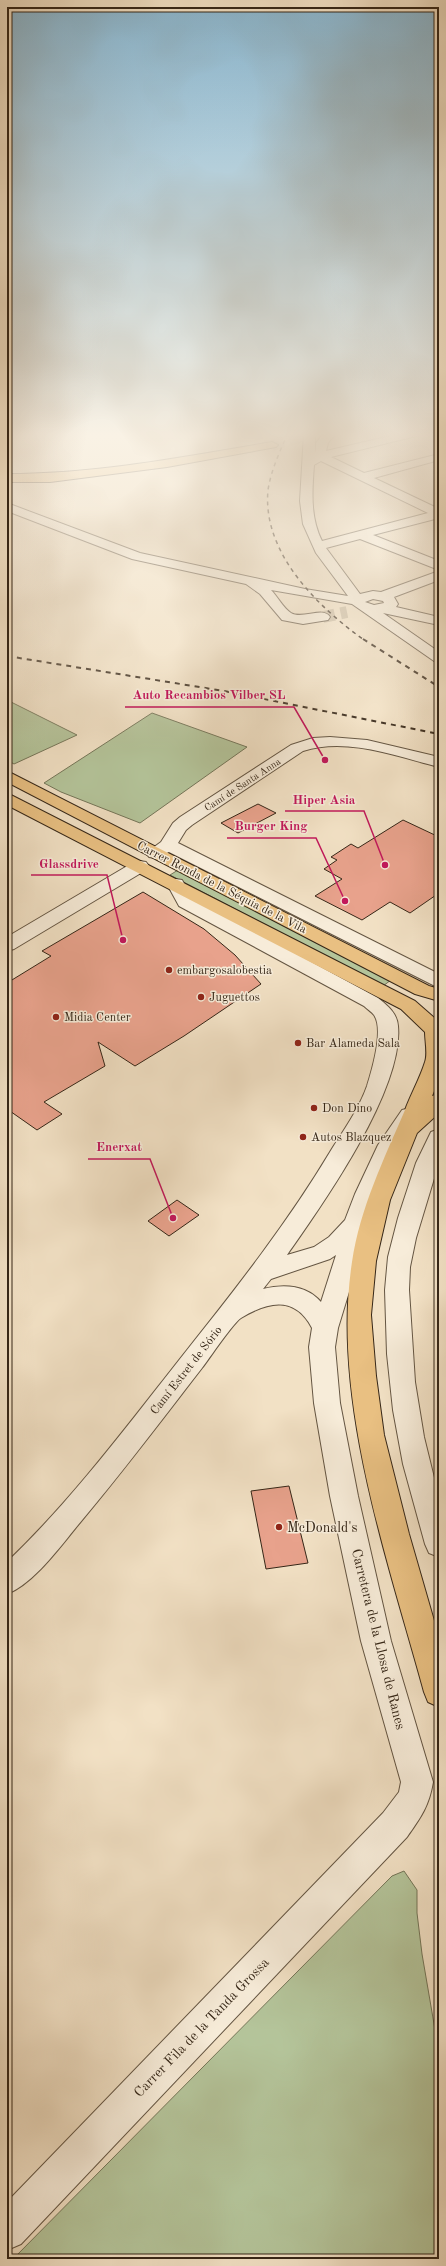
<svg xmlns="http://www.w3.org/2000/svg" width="446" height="2266" font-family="'Old Standard TT',serif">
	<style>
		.green { fill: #b4c49a; stroke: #747558 }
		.building { fill: #e8a28c; stroke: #352617 }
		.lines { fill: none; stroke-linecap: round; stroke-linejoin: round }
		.minor-tunnel { stroke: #ccbca2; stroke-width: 12; stroke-dasharray: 12 6; stroke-linecap: butt }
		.major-tunnel { stroke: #ccbca2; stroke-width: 12; stroke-dasharray: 12 6; stroke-linecap: butt }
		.minor-casing { stroke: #645542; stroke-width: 2 }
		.major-casing { stroke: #352617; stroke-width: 2 }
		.minor { fill: #f7ecd9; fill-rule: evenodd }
		.major { fill: #e9c082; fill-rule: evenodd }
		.rail-far1 { stroke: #352617; stroke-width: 1.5; stroke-dasharray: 4 4; stroke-linecap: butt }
		.rail { stroke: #352617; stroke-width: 2; stroke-dasharray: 5 5; stroke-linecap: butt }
		.poi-dot { fill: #8f2418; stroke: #f7ecd9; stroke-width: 1.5 }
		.labels { text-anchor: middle; stroke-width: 3; stroke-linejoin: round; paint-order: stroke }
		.far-street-label { font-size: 10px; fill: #352617; stroke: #f7ecd9 }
		.street-label { font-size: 12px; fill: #352617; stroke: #f7ecd9 }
		.poi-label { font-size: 12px; fill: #352617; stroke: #f7ecd9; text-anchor: start }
		.near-poi-label { font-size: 14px; fill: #352617; stroke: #f7ecd9; text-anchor: start }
		.near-street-label { font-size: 14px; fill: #352617; stroke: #f7ecd9 }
		.leader { fill: none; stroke: #c2185b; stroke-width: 1.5 }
		.callout-dot { fill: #c2185b; stroke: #f7ecd9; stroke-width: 1.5 }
		.callout-label { font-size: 13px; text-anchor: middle; font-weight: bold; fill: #c2185b; stroke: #f7ecd9; stroke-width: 3; stroke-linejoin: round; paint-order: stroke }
	</style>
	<rect width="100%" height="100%" fill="#f2e1c5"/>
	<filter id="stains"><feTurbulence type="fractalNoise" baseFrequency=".005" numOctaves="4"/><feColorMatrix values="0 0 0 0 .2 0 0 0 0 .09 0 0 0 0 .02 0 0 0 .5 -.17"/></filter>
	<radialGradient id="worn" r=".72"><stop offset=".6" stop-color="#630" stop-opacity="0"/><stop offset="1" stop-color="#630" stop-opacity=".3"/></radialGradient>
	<!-- green -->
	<path class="green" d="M 7,700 L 77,735 L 14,764 L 7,760 Z
		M 152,713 L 247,747 L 140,823 L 61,792 L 44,783 Z
		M 178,870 L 391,980 L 383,986 L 170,875 Z
		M 404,1871 L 417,1890 L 417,1913 L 422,1954 L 439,2053 L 439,2259 L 13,2259 L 392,1876 Z"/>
	<!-- building -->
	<path class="building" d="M 258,804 L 276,813 L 238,833 L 221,823 Z
		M 403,820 L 439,837 L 439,893 L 410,913 L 390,902 L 362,920 L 315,896 L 342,879 L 324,869 L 337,860 L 331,857 L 351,844 L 358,848 Z
		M 143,892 L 204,929 L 235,955 L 261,984 L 184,1036 L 135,1066 L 98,1042 L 105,1066 L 44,1102 L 62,1114 L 37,1130 L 7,1109 L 7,983 L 51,956 L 42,951 Z
		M 177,1200 L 199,1215 L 169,1236 L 148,1221 Z
		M 289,1486 L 308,1563 L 266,1569 L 251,1491 Z"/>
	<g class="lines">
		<!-- minor-tunnel -->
		<path class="minor-tunnel" d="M 323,617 L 347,612"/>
		<!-- major-tunnel -->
		<path class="major-tunnel" d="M 272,445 L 313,433"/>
		<defs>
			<path id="minor" d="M 304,433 L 315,433 L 315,453 L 316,443 L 324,433 L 336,433 L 328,443 L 326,451 L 403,433 L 421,433 L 420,435 L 331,457 L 364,473 L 439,454 L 439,460 L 374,478 L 439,509 L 439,518 L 373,535 L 439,561 L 439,570 L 360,539 L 326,548 L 360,594 L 373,591 L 381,592 L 439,571 L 439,580 L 394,597 L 398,604 L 396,607 L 439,617 L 439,625 L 383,613 L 439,652 L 439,662 L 434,661 L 352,604 L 271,590 C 277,596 284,609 291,613 C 302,620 323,606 330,617 L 328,620 L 303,624 L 282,620 L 260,594 L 246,584 L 132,559 L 7,511 L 7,503 L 140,553 L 305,589 L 348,596 L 316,553 L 303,524 L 300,501 ZM 321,461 L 428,513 L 322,541 C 310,517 312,491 314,465 ZM 373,599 L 383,601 L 384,603 L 374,605 L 365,602 Z
				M 330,737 L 367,740 L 439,757 L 439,767 C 395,756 347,737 303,751 L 192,825 L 186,830 L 178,843 L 439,974 L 439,988 L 169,852 L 155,858 L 149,857 L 146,853 L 161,842 L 173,823 L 180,817 L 291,745 L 313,738 Z
				M 140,861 L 146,862 L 149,866 L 146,870 L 14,949 L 7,951 L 7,937 L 134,862 Z
				M 176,879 L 182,880 L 193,898 L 378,998 C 388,1006 397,1013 398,1026 C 404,1089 323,1204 287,1255 L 314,1247 L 329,1237 L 345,1220 L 355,1194 L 378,1145 L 402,1110 L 410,1108 L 418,1110 L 421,1115 L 396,1152 L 377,1194 L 367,1224 L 360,1256 L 338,1328 L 335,1347 L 340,1403 L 358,1496 L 391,1641 L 433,1782 C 429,1806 421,1817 407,1837 L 21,2244 L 7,2250 L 7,2202 L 383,1813 L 399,1792 L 401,1782 L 361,1641 L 330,1496 L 314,1403 L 309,1347 L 312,1328 C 295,1296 269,1301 241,1318 C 233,1323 209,1359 202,1368 C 161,1421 121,1474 78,1525 C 60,1547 33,1584 7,1594 L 7,1562 C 74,1498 130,1422 187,1350 C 238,1286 288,1222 330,1152 C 343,1131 359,1109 367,1086 C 372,1070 384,1029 374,1015 C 372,1012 367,1009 364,1006 L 179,906 L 167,884 L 170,880 ZM 336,1255 L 321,1302 C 306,1285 284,1284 263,1289 L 271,1279 L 330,1259 Z
				M 439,1129 L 439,1162 L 416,1238 L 410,1267 L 409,1290 L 415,1382 L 424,1437 L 439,1498 L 439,1557 L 429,1553 L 425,1544 L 403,1464 L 393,1410 L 387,1354 L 385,1290 L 388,1257 L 398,1218 L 416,1163 L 431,1132 Z"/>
			<path id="major" d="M 272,442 L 278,445 L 276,447 L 167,467 L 50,482 L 7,482 L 7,474 C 96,474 184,457 272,442 Z
				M 7,771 L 429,986 L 439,989 L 439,1001 L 415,994 L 7,782 Z
				M 7,793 L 415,1001 L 439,1022 L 439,1079 L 432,1096 L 439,1094 L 439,1113 L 417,1133 L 390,1200 L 376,1261 L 371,1315 L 376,1376 L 384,1435 L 409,1534 L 439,1638 L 439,1707 L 428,1702 L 424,1692 C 388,1560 331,1399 352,1262 C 360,1208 384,1159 405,1110 C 411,1094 420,1078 425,1062 C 428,1054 425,1041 425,1032 L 401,1009 L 7,805 Z"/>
		</defs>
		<!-- minor casing -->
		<use href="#minor" class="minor-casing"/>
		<!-- major casing -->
		<use href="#major" class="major-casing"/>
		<!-- minor -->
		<use href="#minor" class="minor"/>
		<!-- major -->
		<use href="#major" class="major"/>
		<!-- rail-far1 -->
		<path class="rail-far1" d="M 288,433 C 280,451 271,470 268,490 C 262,553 318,607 364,640"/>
		<!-- rail -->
		<path class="rail" d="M 363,639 L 439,687
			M 7,656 L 224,691 L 439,734"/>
	</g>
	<!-- sky -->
	<linearGradient id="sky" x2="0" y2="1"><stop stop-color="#89b8d3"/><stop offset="0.58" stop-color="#f9f2e5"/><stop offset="1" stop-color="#f9f2e5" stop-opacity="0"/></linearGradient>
	<rect width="446" height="750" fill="url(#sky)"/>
	<!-- markers -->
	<g class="poi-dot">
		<circle cx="169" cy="970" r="4"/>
		<circle cx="201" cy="997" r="4"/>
		<circle cx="56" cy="1017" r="4"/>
		<circle cx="298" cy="1043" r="4"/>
		<circle cx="314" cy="1108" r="4"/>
		<circle cx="303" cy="1137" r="4"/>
		<circle cx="279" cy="1527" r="4"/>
	</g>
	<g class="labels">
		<!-- far-street labels -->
		<g class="far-street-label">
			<text transform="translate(242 784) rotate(-33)" y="4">Camí de Santa Anna</text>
		</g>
		<!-- street labels -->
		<g class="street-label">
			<text transform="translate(222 887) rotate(27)" y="4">Carrer Ronda de la Séquia de la Vila</text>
			<text transform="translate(186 1370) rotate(-52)" y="4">Camí Estret de Sório</text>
		</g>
		<!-- poi labels -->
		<g class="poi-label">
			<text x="177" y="974">embargosalobestia</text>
			<text x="209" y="1001">Juguettos</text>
			<text x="64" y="1021">Midia Center</text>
			<text x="306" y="1047">Bar Alameda Sala</text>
			<text x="322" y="1112">Don Dino</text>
			<text x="311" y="1141">Autos Blazquez</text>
		</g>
		<!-- near-poi labels -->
		<g class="near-poi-label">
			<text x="287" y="1532">McDonald's</text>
		</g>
		<!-- near-street labels -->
		<g class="near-street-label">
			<text transform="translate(379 1639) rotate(76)" y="5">Carretera de la Llosa de Ranes</text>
			<text transform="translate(201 2027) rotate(-46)" y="5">Carrer Fila de la Tanda Grossa</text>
		</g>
	</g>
	<!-- callouts -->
	<path class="leader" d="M325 760L294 707H125M385 865L364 811H285M345 901L316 838H227M123 940L107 875H31M173 1218L150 1159H88"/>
	<g class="callout-dot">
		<circle cx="325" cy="760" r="4"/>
		<circle cx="385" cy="865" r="4"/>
		<circle cx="345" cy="901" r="4"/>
		<circle cx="123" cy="940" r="4"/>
		<circle cx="173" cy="1218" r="4"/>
	</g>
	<g class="callout-label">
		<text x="209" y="699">Auto Recambios Vilber SL</text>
		<text x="324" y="804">Hiper Asia</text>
		<text x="271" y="830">Burger King</text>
		<text x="69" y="868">Glassdrive</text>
		<text x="119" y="1151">Enerxat</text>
	</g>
	<!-- margin -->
	<rect width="446" height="2266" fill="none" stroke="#f2e1c5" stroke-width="24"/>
	<rect x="8" y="8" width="430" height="2250" fill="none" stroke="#352617" stroke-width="2"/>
	<rect x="12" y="12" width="422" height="2242" fill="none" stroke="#352617"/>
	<rect width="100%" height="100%" filter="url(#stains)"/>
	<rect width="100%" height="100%" fill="url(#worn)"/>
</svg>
